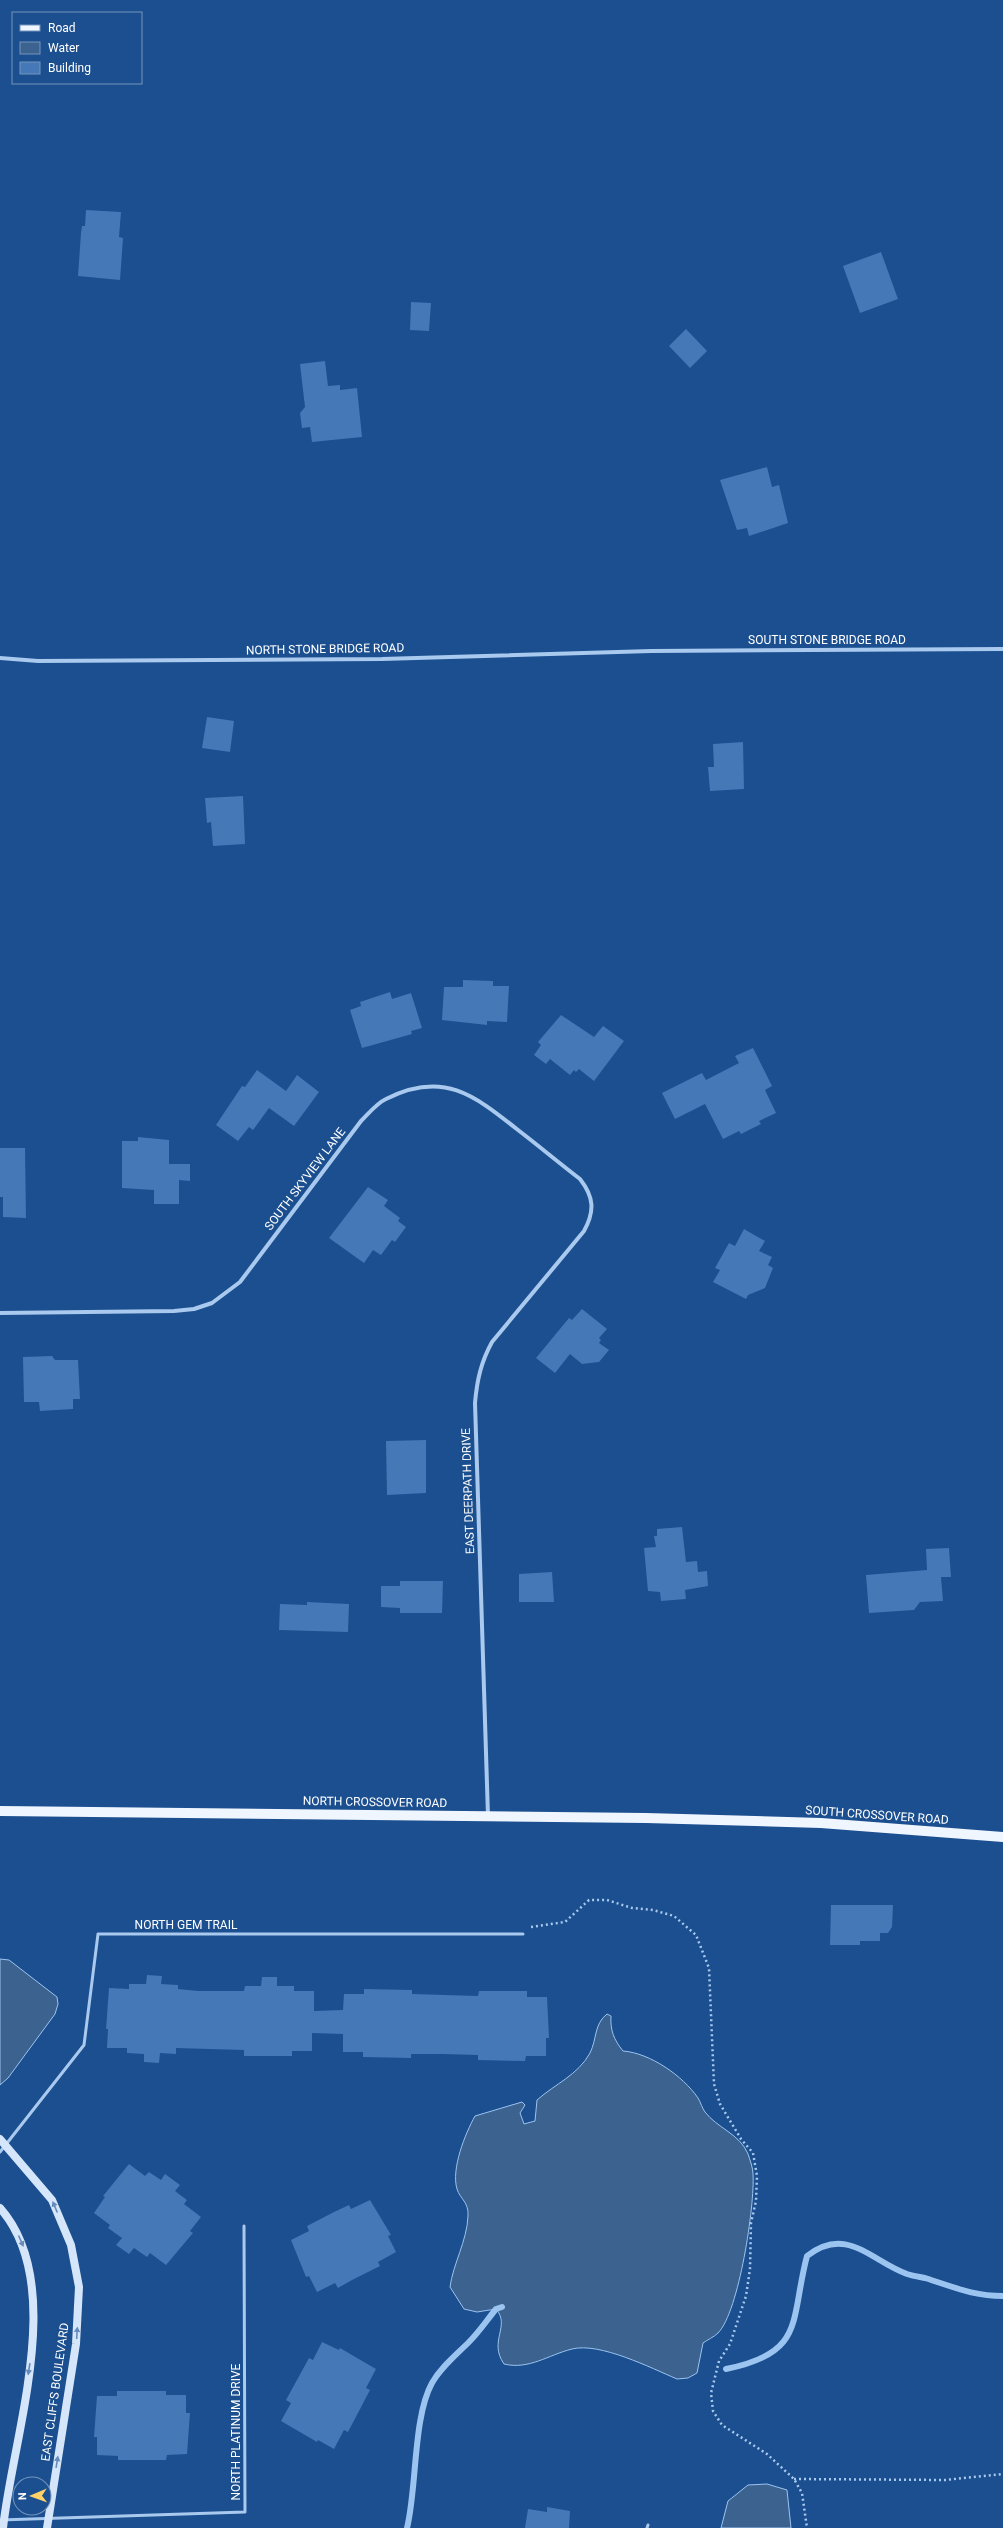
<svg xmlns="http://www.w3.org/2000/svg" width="1003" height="2528" font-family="Roboto,sans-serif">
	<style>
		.water { fill: #3c6290; stroke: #9cc4f0 }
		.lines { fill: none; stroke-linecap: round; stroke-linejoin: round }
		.stream { stroke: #9cc4f0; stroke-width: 6 }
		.building { fill: #4478b7 }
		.path { stroke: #a9c9ee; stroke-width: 2.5; stroke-dasharray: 2 3; stroke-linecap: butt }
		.lane { stroke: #a9c9ee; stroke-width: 3 }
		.street { stroke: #a9c9ee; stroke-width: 4 }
		.secondary { stroke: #d6e6fa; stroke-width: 8 }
		.primary { stroke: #f0f6ff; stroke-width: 10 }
		.oneway { fill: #668bba }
		.labels { text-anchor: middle; stroke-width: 4; stroke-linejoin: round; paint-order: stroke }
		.street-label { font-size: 12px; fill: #fff; stroke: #1b4f8f }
	</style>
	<rect width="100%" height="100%" fill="#1b4f8f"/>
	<!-- water -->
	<path class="water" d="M 0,1959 L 9,1960 L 57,1997 L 58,2004 L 55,2014 L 8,2078 L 0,2085 Z
		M 607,2014 L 611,2016 C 610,2030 614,2040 623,2051 C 650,2053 683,2076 698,2098 C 701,2103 702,2108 705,2112 C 717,2128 740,2134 748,2154 C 750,2160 753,2168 753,2174 C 755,2205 739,2312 718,2333 C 714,2337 707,2340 703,2343 L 697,2373 L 688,2378 L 677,2379 C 651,2368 600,2342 572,2349 C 548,2355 529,2370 504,2364 C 488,2341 511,2326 496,2309 L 477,2312 L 464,2309 L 450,2287 C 453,2264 467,2241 468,2216 C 469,2202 460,2199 457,2189 C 451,2169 465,2134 475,2116 L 522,2102 L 525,2105 L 520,2113 L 524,2124 L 535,2121 L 537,2100 C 555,2084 578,2075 590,2053 C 597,2039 594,2024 607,2014 Z
		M 767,2484 L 787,2490 L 791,2528 L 721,2528 L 728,2501 L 748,2485 Z"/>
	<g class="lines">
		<!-- stream -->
		<path class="stream" d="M 726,2369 C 806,2353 790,2320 807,2256 C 847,2225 871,2261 907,2274 C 913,2276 920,2277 925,2278 C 954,2287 972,2296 1003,2296
			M 407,2528 C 417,2488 413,2417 432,2383 C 441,2367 456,2355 469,2342 C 479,2332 487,2320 496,2309 L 502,2307"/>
	</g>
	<!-- building -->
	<path class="building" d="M 86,210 L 121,212 L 119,237 L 123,238 L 120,280 L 78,276 L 81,233 L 82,226 L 85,226 Z
		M 881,252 L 898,299 L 860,313 L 843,266 Z
		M 411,302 L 431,303 L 429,331 L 410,330 Z
		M 686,329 L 707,351 L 690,368 L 669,346 Z
		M 325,361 L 328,386 L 340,385 L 340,390 L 357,388 L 362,437 L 312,442 L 310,427 L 302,428 L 300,413 L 305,407 L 300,364 Z
		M 767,467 L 772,487 L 779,485 L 788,523 L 749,536 L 747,528 L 737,530 L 720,480 Z
		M 207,717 L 234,721 L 230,752 L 202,748 Z
		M 743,742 L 744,789 L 710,791 L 708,767 L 714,767 L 713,744 Z
		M 243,796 L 245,844 L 213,846 L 211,822 L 207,823 L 205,798 Z
		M 463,980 L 493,981 L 493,986 L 509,986 L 507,1022 L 487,1021 L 487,1025 L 442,1020 L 444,987 L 463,987 Z
		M 390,992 L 392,999 L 411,993 L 422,1028 L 411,1031 L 412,1034 L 362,1048 L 350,1010 L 361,1006 L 360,1002 Z
		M 561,1015 L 594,1037 L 603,1026 L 624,1041 L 594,1081 L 579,1069 L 576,1072 L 574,1070 L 570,1075 L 550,1059 L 546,1064 L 534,1055 L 541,1045 L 538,1042 Z
		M 753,1048 L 772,1086 L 765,1090 L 776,1113 L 759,1121 L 761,1124 L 741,1134 L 739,1131 L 723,1139 L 705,1104 L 675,1119 L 662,1093 L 702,1073 L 706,1080 L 739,1063 L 735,1056 Z
		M 257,1070 L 286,1091 L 297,1075 L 319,1092 L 294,1126 L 269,1108 L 253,1130 L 249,1127 L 238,1141 L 216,1125 L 242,1086 L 245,1087 Z
		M 138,1137 L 169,1140 L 169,1164 L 190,1164 L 190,1181 L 179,1180 L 179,1204 L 154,1204 L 154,1190 L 122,1188 L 122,1141 L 138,1141 Z
		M 0,1148 L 25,1148 L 26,1218 L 3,1217 L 3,1197 L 0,1197 Z
		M 368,1187 L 388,1200 L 384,1206 L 400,1218 L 398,1221 L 406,1227 L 395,1242 L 392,1240 L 381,1255 L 373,1250 L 364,1263 L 329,1238 Z
		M 744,1229 L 765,1241 L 759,1251 L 772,1257 L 768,1265 L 773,1268 L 765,1288 L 748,1295 L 746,1299 L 713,1282 L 720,1270 L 715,1268 L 729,1243 L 735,1246 Z
		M 582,1309 L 607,1329 L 599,1338 L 601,1340 L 599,1343 L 609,1350 L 599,1362 L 582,1364 L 570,1354 L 555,1373 L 536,1358 L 569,1318 L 572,1320 Z
		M 52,1356 L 55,1360 L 78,1360 L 80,1399 L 73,1399 L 73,1409 L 40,1411 L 39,1402 L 24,1402 L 23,1357 Z
		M 426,1440 L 426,1493 L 387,1495 L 386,1441 Z
		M 682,1527 L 686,1562 L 697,1561 L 698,1572 L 707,1571 L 708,1586 L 685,1590 L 686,1599 L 661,1601 L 660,1592 L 648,1591 L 644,1548 L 656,1547 L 654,1536 L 657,1536 L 657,1529 Z
		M 949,1548 L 951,1577 L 941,1577 L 943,1601 L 920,1602 L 914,1610 L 869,1613 L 866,1575 L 927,1570 L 926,1549 Z
		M 552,1572 L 554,1602 L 519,1602 L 519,1574 Z
		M 400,1581 L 443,1581 L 442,1613 L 400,1613 L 400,1608 L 381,1607 L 381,1586 L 400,1586 Z
		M 307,1602 L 349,1604 L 348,1632 L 279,1630 L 280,1604 L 307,1605 Z
		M 831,1905 L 893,1905 L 892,1927 L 888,1933 L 880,1933 L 880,1941 L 860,1941 L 860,1945 L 830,1945 Z
		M 147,1975 L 162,1976 L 161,1984 L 178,1985 L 178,1989 L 198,1991 L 244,1991 L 245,1986 L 261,1986 L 262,1977 L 277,1977 L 277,1986 L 294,1986 L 294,1991 L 314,1991 L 314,2011 L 343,2010 L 344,1994 L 364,1994 L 364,1989 L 412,1990 L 412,1994 L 478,1996 L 479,1991 L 527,1991 L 527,1997 L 547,1997 L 549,2038 L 546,2038 L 546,2056 L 526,2056 L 525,2061 L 478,2060 L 478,2055 L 442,2054 L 411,2054 L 411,2058 L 363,2057 L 363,2052 L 343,2052 L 343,2034 L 312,2033 L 312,2051 L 292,2051 L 292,2056 L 244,2056 L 244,2050 L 176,2048 L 176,2054 L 160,2053 L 159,2063 L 144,2062 L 144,2054 L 127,2053 L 127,2048 L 107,2048 L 108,2029 L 106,2029 L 109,1988 L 129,1989 L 129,1984 L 146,1984 Z
		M 129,2164 L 145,2176 L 149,2172 L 161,2180 L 165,2174 L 180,2185 L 175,2191 L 187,2200 L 184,2204 L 201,2217 L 190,2231 L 193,2233 L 166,2265 L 150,2253 L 147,2257 L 134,2248 L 129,2254 L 116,2245 L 122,2238 L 108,2228 L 110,2225 L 94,2213 L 105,2197 L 103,2196 Z
		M 370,2200 L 391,2235 L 388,2236 L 396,2252 L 378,2262 L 380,2266 L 352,2280 L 338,2288 L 335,2283 L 317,2292 L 309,2276 L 306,2277 L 291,2240 L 309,2231 L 307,2226 L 334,2212 L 349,2205 L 351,2209 Z
		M 322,2342 L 339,2350 L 340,2348 L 376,2369 L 366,2388 L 370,2390 L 348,2432 L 344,2430 L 334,2449 L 318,2440 L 317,2442 L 281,2421 L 291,2403 L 286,2400 L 309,2358 L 313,2360 Z
		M 117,2391 L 166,2391 L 166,2395 L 186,2395 L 186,2413 L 190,2413 L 187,2454 L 167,2455 L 166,2460 L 118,2460 L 118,2456 L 97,2455 L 97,2437 L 94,2437 L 97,2396 L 117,2396 Z
		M 547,2507 L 570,2511 L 569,2528 L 525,2528 L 528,2509 L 547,2512 Z"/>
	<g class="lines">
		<!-- path -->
		<path class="path" d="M 531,1927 L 565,1922 L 589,1900 L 607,1900 L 632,1908 L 653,1910 L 674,1916 L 696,1935 L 709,1968 L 714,2084 L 720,2104 L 741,2139 L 753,2153 L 757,2176 L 756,2201 L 751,2223 L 750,2269 L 746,2296 L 730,2344 L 719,2361 L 711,2393 L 713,2411 L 722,2425 L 767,2454 L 794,2479 L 802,2493 L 807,2528
			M 794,2479 L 945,2480 L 1003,2474"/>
		<!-- lane -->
		<path class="lane" d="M 0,2152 L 84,2045 L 98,1934 L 523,1934
			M 0,2520 L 245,2512 L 244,2226
			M 647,2528 L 648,2525"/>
		<!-- street -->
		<path class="street" d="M 0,658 L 38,661 L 382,659 L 651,651 L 1003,649
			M 0,1313 L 174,1311 L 194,1309 L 212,1303 L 240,1282 L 361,1121 C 368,1114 377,1103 386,1099 C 443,1070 474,1095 518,1130 C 539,1146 559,1163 580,1179 C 594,1197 595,1211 584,1231 L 492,1342 C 481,1362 477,1380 475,1403 L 488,1816"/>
		<!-- secondary -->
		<path class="secondary" d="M 0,2139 L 52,2200 L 71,2245 L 79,2287 L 76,2344 L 47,2528
			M 0,2208 C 68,2285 13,2435 3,2528"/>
		<!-- primary -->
		<path class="primary" d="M 0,1811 L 646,1818 L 821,1823 L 1003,1837"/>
	</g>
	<!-- one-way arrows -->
	<defs><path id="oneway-solid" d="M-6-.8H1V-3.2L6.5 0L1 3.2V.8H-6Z"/></defs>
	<g class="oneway">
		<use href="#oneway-solid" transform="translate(55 2207) rotate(-113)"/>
		<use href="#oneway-solid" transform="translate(21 2241) rotate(66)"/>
		<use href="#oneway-solid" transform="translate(77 2333) rotate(-87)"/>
		<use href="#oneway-solid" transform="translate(29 2369) rotate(99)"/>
		<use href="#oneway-solid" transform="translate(57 2462) rotate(-81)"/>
	</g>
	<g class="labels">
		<!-- street labels -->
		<g class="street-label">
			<text x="827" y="644">SOUTH STONE BRIDGE ROAD</text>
			<text transform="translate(325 649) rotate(-1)" y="4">NORTH STONE BRIDGE ROAD</text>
			<text transform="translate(305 1179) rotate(-53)" y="4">SOUTH SKYVIEW LANE</text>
			<text transform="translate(468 1491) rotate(-92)" y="4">EAST DEERPATH DRIVE</text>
			<text transform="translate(375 1802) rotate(1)" y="4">NORTH CROSSOVER ROAD</text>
			<text transform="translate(877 1815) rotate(4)" y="4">SOUTH CROSSOVER ROAD</text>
			<text x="186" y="1929">NORTH GEM TRAIL</text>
			<text transform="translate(55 2392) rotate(-82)" y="4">EAST CLIFFS BOULEVARD</text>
			<text transform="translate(236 2432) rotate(-90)" y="4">NORTH PLATINUM DRIVE</text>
		</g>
	</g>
	<!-- legend -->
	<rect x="12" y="12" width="130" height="72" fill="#1b4f8f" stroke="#7695bc"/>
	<rect x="20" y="25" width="20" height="6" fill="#f0f6ff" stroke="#7695bc"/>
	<text x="48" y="32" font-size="12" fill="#ffffff">Road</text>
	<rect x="20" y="42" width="20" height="12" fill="#3c6290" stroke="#7695bc"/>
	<text x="48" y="52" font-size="12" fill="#ffffff">Water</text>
	<rect x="20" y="62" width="20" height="12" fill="#4478b7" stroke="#7695bc"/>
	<text x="48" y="72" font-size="12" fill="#ffffff">Building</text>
	<!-- north arrow -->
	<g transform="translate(32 2496) rotate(268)"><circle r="19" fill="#1b4f8f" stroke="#7695bc"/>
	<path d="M0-3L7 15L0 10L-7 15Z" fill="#ffd166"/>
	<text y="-6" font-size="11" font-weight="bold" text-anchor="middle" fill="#ffffff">N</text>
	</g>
</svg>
